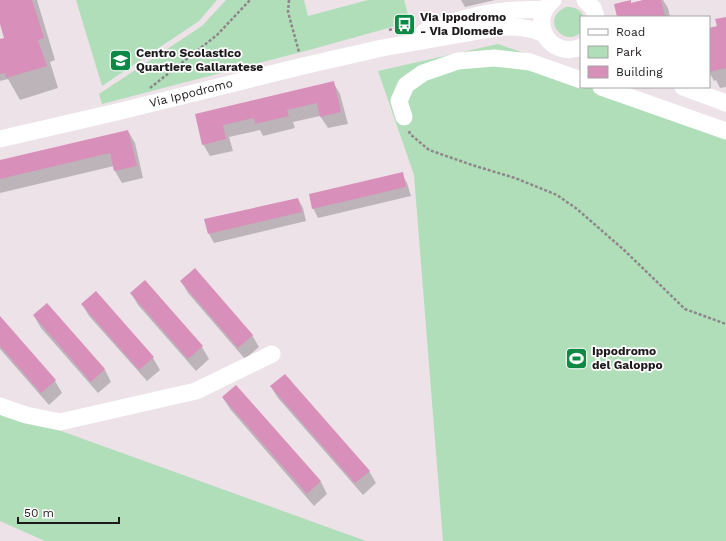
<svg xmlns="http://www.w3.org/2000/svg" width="726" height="541" font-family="'Work Sans',sans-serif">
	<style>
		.green { fill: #afdeb9 }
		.shadow { fill: #0003 }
		.building { fill: #d890ba }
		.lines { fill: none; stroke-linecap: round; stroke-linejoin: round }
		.path { stroke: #8e868a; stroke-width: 2.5; stroke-dasharray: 3 2; stroke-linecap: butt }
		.minor { stroke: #fff; stroke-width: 17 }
		.labels { text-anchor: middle; stroke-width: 3.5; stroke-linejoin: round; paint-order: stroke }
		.poi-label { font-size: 12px; font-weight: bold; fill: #1e1a1c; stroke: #fff; text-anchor: start }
		.street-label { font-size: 12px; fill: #1e1a1c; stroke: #fff }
	</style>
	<rect width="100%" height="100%" fill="#ede2e8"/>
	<!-- green -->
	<path class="green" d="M 76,0 L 217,0 L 199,21 L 102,86 Z
		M 226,0 L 304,0 L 308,16 L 368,0 L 404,0 L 410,22 L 309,50 L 102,104 L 99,94 L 202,26 Z
		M 566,7 C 575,7 580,9 584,17 L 581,17 L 581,32 C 564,49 539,19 566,7 Z
		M 498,44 L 581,73 L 581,87 L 621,87 L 726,123 L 726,541 L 443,541 L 414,175 L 378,71 Z
		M 0,409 L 366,541 L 45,541 L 0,521 Z"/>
	<!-- shadow -->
	<path class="shadow" d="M 0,0 L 37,0 L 55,60 L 50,62 L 58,88 L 20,100 L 8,79 L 0,81 L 0,40 L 6,39 L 0,21 Z
		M 461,0 L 495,0 L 465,7 Z
		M 644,0 L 663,0 L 668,8 L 670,17 L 618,17 L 632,4 Z
		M 726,18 L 726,87 L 720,88 L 716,80 L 714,81 L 709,72 L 709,29 L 718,27 Z
		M 333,82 L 340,94 L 348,124 L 328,128 L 320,116 L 293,122 L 295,128 L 263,136 L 260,130 L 229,137 L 233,151 L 210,156 L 203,144 L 196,115 Z
		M 128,131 L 135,143 L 143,178 L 122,183 L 115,171 L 114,166 L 0,193 L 0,161 Z
		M 402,174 L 407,183 L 411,196 L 318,218 L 313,208 Z
		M 298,199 L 303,208 L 306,221 L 214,243 L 209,234 Z
		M 144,281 L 202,347 L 209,359 L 196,371 L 138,305 L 131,293 Z
		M 181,281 L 252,335 L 259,347 L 245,359 L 188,293 Z
		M 47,304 L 105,370 L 111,382 L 98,393 L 41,328 L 34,316 Z
		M 82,304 L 153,358 L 160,370 L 147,381 L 89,316 Z
		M 0,318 L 55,381 L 62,393 L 49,405 L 0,349 Z
		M 236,386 L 321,482 L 327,494 L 314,506 L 230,409 L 223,398 Z
		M 271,387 L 369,471 L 376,483 L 363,495 L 278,398 Z"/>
	<!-- building -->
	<path class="building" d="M 0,0 L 32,0 L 44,38 L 38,40 L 47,66 L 6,78 L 5,73 L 0,74 L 0,39 L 4,38 L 0,24 Z
		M 631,0 L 631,3 L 643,0 L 661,0 L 665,17 L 617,17 L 614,4 Z
		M 726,17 L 726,68 L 709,72 L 709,28 L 717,26 L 715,19 Z
		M 334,81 L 341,112 L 320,117 L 317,103 L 287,110 L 289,116 L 255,124 L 254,118 L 223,125 L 226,139 L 202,145 L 195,114 Z
		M 128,130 L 137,166 L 114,171 L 110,153 L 0,179 L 0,160 Z
		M 403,172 L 406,187 L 312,209 L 309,194 Z
		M 298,198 L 302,212 L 208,234 L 204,219 Z
		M 195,268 L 253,335 L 238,348 L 180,281 Z
		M 145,280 L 203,346 L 188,359 L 130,293 Z
		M 96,291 L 154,357 L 139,370 L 81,304 Z
		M 47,303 L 105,369 L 91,382 L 33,315 Z
		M 0,316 L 56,380 L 41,393 L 0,346 Z
		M 285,374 L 370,471 L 355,483 L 270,386 Z
		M 236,385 L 321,481 L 307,494 L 222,397 Z"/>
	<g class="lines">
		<!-- path -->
		<path class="path" d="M 289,0 L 288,12 L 299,52
			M 389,30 L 411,24
			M 150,88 L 217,35 L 250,0
			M 409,131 L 410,134 L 429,150 L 472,165 L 515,178 L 557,195 L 577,209 L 624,250 L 685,309 L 726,324"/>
		<!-- minor -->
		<path class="minor" d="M 553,0 C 527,21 550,60 581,47
			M 585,0 L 593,8 L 596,17
			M 424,32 C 450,23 477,13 505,11 C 518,9 532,10 545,9
			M 601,87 L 726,131
			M 683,87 L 726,103
			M 404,117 L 399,101 L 406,85 L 423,73 L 458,61 L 494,58 L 530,62 L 581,80
			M 0,139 L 121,111 L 303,66 L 382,48 L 502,27 C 517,27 530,27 544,34
			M 0,406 L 26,415 L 60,422 L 196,391 L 272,354"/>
	</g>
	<!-- icons -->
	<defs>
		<symbol id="bus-square" viewBox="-11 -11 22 22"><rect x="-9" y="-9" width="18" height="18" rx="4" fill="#0c8945" stroke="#fff"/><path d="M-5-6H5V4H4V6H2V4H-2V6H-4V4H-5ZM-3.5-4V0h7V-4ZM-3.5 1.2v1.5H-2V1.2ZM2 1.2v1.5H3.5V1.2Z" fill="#fff"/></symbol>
		<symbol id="school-square" viewBox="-11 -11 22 22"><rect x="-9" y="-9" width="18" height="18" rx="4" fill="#0c8945" stroke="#fff"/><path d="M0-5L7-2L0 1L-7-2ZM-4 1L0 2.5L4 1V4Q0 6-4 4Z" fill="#fff"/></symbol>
		<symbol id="stadium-square" viewBox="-11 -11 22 22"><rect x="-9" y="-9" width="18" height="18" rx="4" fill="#0c8945" stroke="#fff"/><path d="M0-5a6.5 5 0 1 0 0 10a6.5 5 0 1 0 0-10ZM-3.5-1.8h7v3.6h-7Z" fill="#fff"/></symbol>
	</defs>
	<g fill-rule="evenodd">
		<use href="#bus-square" x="392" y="12" width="25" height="25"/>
		<use href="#school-square" x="108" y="48" width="25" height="25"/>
		<use href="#stadium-square" x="564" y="346" width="25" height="25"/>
	</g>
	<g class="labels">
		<!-- poi labels -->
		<g class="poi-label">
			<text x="420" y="21">Via Ippodromo<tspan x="420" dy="14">- Via Diomede</tspan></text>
			<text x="136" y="57">Centro Scolastico<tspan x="136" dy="14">Quartiere Gallaratese</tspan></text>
			<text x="592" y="355">Ippodromo<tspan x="592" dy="14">del Galoppo</tspan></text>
		</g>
		<!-- street labels -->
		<g class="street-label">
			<text transform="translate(191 93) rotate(-14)" y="4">Via Ippodromo</text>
		</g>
	</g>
	<!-- legend -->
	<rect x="580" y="16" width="130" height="72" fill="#ffffff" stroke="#a5a3a4"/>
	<rect x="588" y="29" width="20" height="6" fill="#ffffff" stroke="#a5a3a4"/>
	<text x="616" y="36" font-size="12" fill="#1e1a1c">Road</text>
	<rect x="588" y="46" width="20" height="12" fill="#afdeb9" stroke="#a5a3a4"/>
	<text x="616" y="56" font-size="12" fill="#1e1a1c">Park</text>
	<rect x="588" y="66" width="20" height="12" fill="#d890ba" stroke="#a5a3a4"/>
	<text x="616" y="76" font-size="12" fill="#1e1a1c">Building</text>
	<!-- scale -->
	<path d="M18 517v6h101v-6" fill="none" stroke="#1e1a1c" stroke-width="2"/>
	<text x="24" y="517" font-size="12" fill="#1e1a1c" stroke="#ffffff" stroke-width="3" paint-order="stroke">50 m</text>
</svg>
